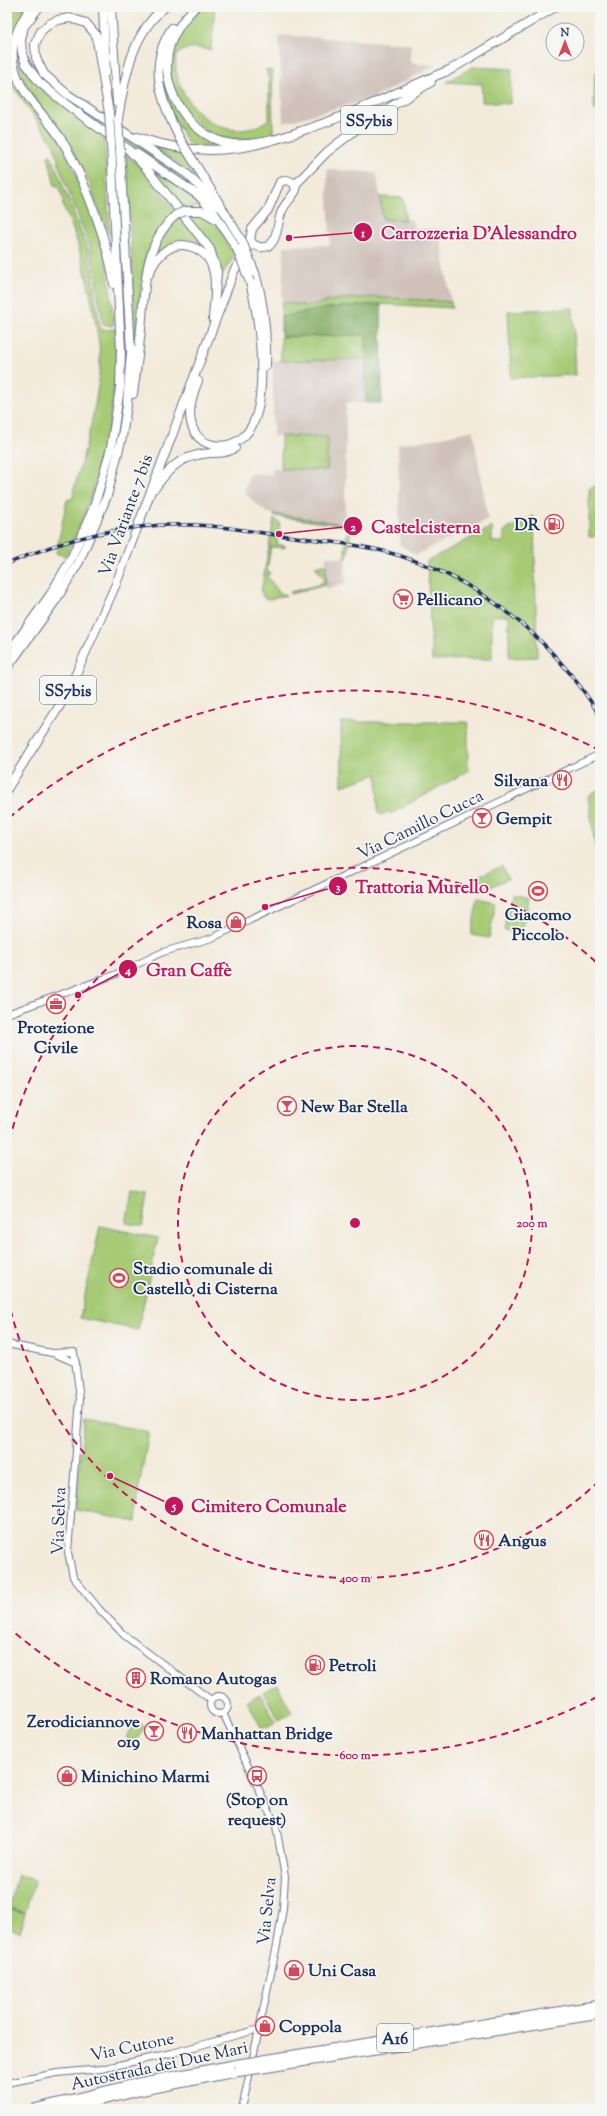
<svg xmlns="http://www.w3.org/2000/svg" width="607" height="2116" font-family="'Sorts Mill Goudy',serif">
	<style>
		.industrial { fill: #cfc1ba }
		.green { fill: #a6ca74; stroke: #607c69 }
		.forest { fill: #84ae66; stroke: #506e62 }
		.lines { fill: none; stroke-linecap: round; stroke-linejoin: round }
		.tertiary-casing { stroke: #677089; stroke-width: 8 }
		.primary-casing { stroke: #677089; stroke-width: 10 }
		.trunk-casing { stroke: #677089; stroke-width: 10 }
		.motorway-casing { stroke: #677089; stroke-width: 11 }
		.tertiary { stroke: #fff; stroke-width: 6 }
		.primary { stroke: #fff; stroke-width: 8 }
		.trunk { stroke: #fff; stroke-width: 8 }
		.motorway { stroke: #fff; stroke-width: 9 }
		.rail-casing { stroke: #1b2f5e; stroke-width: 3.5 }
		.rail { stroke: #f6f6f2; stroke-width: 2; stroke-dasharray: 6; stroke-linecap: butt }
		.primary-bridge-casing { stroke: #677089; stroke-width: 10; stroke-linecap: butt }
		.trunk-bridge-casing { stroke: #677089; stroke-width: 10; stroke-linecap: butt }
		.motorway-bridge-casing { stroke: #677089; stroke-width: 11; stroke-linecap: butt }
		.primary-bridge { stroke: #fff; stroke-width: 8 }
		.trunk-bridge { stroke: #fff; stroke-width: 8 }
		.motorway-bridge { stroke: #fff; stroke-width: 9 }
		.ring { fill: none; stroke: #c2185b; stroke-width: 2; stroke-dasharray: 7 5 }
		.labels { text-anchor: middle; stroke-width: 3.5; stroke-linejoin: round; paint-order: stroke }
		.shield { fill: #f6f6f2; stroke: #5d6b8a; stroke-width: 1 }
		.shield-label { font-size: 16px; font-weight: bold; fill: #1b2f5e }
		.street-label { font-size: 17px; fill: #1b2f5e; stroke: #f6f6f2 }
		.poi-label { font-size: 17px; font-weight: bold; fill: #1b2f5e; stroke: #f6f6f2; text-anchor: start }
		.centre { fill: #c2185b; stroke: #f6f6f2; stroke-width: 2 }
		.ring-label { font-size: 12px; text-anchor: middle; font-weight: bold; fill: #c2185b; stroke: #f6f6f2; stroke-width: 3.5; stroke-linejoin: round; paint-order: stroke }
		.leader { fill: none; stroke: #c2185b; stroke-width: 1.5 }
		.callout-dot { fill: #c2185b; stroke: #f6f6f2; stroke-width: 1.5 }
		.mark-label { font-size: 12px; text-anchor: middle; font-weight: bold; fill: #fff }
		.callout-label { font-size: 18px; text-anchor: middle; font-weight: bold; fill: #c2185b; stroke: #f6f6f2; stroke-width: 3.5; stroke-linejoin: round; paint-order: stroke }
	</style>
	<rect width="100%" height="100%" fill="#f6f6f2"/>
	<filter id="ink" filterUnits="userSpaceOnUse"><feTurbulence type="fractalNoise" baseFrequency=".025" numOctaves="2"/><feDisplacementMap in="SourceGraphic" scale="8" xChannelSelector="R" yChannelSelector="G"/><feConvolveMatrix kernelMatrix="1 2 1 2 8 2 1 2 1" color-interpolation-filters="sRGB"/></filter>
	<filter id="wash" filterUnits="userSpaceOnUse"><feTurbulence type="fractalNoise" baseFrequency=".012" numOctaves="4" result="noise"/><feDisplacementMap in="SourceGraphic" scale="16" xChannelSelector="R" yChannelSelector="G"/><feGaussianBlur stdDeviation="0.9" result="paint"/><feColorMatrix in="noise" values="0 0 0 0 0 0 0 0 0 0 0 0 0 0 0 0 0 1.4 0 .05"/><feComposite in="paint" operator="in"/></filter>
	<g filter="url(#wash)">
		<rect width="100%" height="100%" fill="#f3eada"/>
		<!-- industrial -->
		<path class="industrial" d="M 279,35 L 411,44 L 410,63 L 436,65 L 373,98 L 283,123 Z
			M 327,169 L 377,173 L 383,219 L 412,220 L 413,227 L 416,229 L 439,229 L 451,302 L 374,297 L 341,299 L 308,306 L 282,302 L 284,246 L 330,245 Z
			M 366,359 L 366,403 L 346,403 L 345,524 L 267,513 L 244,493 L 249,473 L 271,475 L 272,469 L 327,470 L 328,437 L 273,436 L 273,361 Z
			M 473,430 L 488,519 L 416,555 L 400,545 L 398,444 L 433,439 Z
			M 326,556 L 345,558 L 346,583 L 326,589 Z"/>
		<!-- green -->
		<path class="green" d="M 15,7 L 26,7 L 11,61 L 66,151 L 100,235 L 108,269 L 114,324 L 112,326 L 103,324 L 90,246 L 60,169 L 54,145 L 11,84 L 7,72 L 7,24 Z
			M 200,7 L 215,7 L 211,50 C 196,47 187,45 176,56 C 171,102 226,153 269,119 L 269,81 L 266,69 L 272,71 L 273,135 C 258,138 240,141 225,138 C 188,129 158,81 173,44 C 179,29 188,17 200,7 Z
			M 17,46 L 22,61 L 32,77 L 104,136 L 110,235 C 97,212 92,185 80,162 C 60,124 15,92 17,46 Z
			M 165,55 L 164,66 L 189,125 L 236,146 L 192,147 L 192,145 L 188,144 L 168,107 L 160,72 Z
			M 473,67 L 512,69 L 510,104 L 482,102 L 482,84 L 446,82 Z
			M 595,72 L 600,72 L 600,110 L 594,110 Z
			M 126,137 C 173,167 205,187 235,236 L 216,209 L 144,154 L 126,142 Z
			M 147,144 L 186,153 L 203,184 L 179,164 Z
			M 126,154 L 143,169 L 176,212 L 146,257 L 142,278 L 136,342 Z
			M 51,155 L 88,249 L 100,327 L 103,330 L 115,329 L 116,336 C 117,413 100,487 66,556 L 56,553 L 67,500 L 73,498 L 74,488 C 86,448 97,408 100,366 C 101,349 97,331 94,315 C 87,276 79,239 62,203 L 64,202 L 58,185 L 55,186 L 48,156 Z
			M 146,162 L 194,195 L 204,206 L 182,209 Z
			M 380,197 L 403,198 L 406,220 L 383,219 Z
			M 194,212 L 215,220 L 236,253 L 222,275 L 220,262 L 214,249 L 187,214 Z
			M 182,216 L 208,252 L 199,246 L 189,243 L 154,258 C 157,242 168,225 182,216 Z
			M 374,297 L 451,302 L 452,308 L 381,304 L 328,308 L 281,317 L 282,302 L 308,306 L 341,299 Z
			M 573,308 L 576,375 L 511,378 L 508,311 Z
			M 366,335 L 366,359 L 281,361 L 281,337 Z
			M 281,436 L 328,437 L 327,470 L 281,469 Z
			M 600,483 L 600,536 L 589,537 L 589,489 Z
			M 274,514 L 352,525 L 347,559 L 344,558 L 348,526 L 274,516 Z
			M 534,516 L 537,657 L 509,658 L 509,615 L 492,616 L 492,659 L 432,660 L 427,561 L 492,527 L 492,542 L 504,542 L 504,531 Z
			M 274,519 L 280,523 L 277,544 L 285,546 L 285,548 L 271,547 L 267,570 L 270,574 L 266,575 L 279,592 L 286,595 L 270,599 L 264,598 L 261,592 Z
			M 326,565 L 326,585 L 291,594 L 290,592 L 318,585 L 325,580 L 315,566 Z
			M 341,722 L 468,722 L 468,771 L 390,814 L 388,811 L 382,815 L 378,813 L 377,774 L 342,786 Z
			M 600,788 L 600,855 L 595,846 L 588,796 Z
			M 502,866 L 508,879 L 480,891 L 474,878 Z
			M 511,894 L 529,898 L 522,933 L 504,930 Z
			M 478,899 L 496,903 L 489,938 L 471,935 Z
			M 132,1192 L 148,1195 L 143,1226 L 126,1223 Z
			M 100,1226 L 158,1238 L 138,1330 L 80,1318 Z
			M 84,1419 L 149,1432 L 139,1487 L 136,1522 L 76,1510 Z
			M 277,1684 L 292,1713 L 279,1720 L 263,1692 Z
			M 260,1694 L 276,1722 L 262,1729 L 247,1701 Z
			M 137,1721 L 145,1727 L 134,1743 L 126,1737 Z
			M 18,1875 L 35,1880 L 25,1913 L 8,1907 Z
			M 7,1908 L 25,1913 L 20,1932 L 7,1928 Z"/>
		<!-- forest -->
		<path class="forest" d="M 381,304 L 382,403 L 366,403 L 366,335 L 281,337 L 281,317 L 328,308 Z"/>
	</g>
	<g filter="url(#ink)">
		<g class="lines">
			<defs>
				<path id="tertiary" d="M 7,1014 L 114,975 L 163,952 L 212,938 L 600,754
					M 7,1344 L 52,1353 L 74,1352 L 80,1399 L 68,1552 L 73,1577 L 99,1609 L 124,1635 L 211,1700
					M 53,1353 L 76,1363
					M210 1705a9 9 0 1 1 18 0a9 9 0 1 1-18 0Z
					M 223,1713 L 276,1826 L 285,1877 L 283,1908 L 277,1945 L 242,2109
					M 7,2083 L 57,2073 L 101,2069 L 172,2053 L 259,2029"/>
				<path id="primary" d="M 30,7 L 27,13 L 21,40 L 22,53 L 26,64 L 39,82 L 67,105 L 128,149 L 146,168 L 210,249 L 217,272 L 213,318
					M 195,7 C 172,31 160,55 171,89 C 179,115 204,141 233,144 C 257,146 282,138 304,130 C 355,114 402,89 452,69
					M 172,28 C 147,65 161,102 180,139
					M 448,71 L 555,7
					M 136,153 L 198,195 L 213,211 L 237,249
					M 194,162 L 242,241
					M 287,180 L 294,183 L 296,190 C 292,198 285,203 282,211 C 276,223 279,250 260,247 C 256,246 252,244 250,240 L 252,229 L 268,210 L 280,182 Z
					M 295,185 L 327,152 L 363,124 L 431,82
					M 255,273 C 264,303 267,335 266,366
					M 198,381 C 193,392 188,409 191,422 C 196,449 229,453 246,434 C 272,407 259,316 250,282
					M 155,488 C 171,465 183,455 211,453 C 220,453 228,453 235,448
					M 7,789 L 67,694 L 116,584 L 234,271 L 252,243"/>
				<path id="trunk" d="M 103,7 L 106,72
					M 111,7 L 117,103
					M 27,13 C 15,32 8,51 16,73 C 24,97 45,116 59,136 C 81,169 109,244 114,284
					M 26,24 L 39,7
					M 109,113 L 96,35 L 86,23 L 70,18 L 58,20 L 49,24 L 41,31 L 35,44 L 36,58 L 44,74 L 67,94 L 187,174 L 220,207
					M 118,118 C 125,78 131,34 165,7
					M 137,137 C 181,152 224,155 269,141
					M 185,211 L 202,211 L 218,220
					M 149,274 C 156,255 173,238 195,248 C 200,251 206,254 209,260 C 215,269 215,280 215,290
					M 133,394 C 136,372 139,351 141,329 C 145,290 143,243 176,215
					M 7,655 L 50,595 L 71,559 L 94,507 L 111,448 L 120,388 L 121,350 L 111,144
					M 7,668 L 56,600 L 79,562 L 107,496 L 122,437 L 127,405 L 131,352 L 120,150"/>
				<path id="motorway" d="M 264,2060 L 600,2005
					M 263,2068 L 600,2014
					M 34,2109 L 138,2083 L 239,2064
					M 66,2109 L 139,2091 L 235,2072"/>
			</defs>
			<!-- tertiary casing -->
			<use href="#tertiary" class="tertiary-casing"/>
			<!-- primary casing -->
			<use href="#primary" class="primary-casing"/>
			<!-- trunk casing -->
			<use href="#trunk" class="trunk-casing"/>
			<!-- motorway casing -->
			<use href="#motorway" class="motorway-casing"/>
			<!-- tertiary -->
			<use href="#tertiary" class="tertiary"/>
			<!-- primary -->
			<use href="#primary" class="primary"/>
			<!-- trunk -->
			<use href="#trunk" class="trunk"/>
			<!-- motorway -->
			<use href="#motorway" class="motorway"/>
			<defs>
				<path id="rail" d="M 7,564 C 72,535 140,520 211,526 C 233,528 255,532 277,535 C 312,539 348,543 383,551 C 474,574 551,636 600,716"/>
			</defs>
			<!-- rail casing -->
			<use href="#rail" class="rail-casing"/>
			<!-- rail -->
			<use href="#rail" class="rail"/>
			<defs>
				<path id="primary-bridge" d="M 180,139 L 194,162
					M 242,241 L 255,273
					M 237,249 L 250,282"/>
				<path id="trunk-bridge" d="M 109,113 L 111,144
					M 118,118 L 120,150
					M 176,215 L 185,211"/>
				<path id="motorway-bridge" d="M 239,2064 L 264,2060
					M 235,2072 L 263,2068"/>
			</defs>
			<!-- primary-bridge casing -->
			<use href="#primary-bridge" class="primary-bridge-casing"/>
			<!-- trunk-bridge casing -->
			<use href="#trunk-bridge" class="trunk-bridge-casing"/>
			<!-- motorway-bridge casing -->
			<use href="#motorway-bridge" class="motorway-bridge-casing"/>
			<!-- primary-bridge -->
			<use href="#primary-bridge" class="primary-bridge"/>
			<!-- trunk-bridge -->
			<use href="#trunk-bridge" class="trunk-bridge"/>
			<!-- motorway-bridge -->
			<use href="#motorway-bridge" class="motorway-bridge"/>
		</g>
	</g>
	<!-- distance rings -->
	<g class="ring">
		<circle cx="355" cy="1223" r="177"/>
		<path d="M599 1481A355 355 0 0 1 7 1294M7 1152A355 355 0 0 1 599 965"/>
		<path d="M597 1697A532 532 0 0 1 9 1628M9 818A532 532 0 0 1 597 749"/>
	</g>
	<!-- icons -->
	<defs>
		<symbol id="fuel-ring" viewBox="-11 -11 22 22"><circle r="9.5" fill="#f6f6f2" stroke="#d1495b" stroke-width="1.5"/><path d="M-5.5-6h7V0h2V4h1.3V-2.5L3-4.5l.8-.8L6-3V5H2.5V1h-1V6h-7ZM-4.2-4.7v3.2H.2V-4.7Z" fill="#d1495b"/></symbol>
		<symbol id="supermarket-ring" viewBox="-11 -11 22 22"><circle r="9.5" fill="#f6f6f2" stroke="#d1495b" stroke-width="1.5"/><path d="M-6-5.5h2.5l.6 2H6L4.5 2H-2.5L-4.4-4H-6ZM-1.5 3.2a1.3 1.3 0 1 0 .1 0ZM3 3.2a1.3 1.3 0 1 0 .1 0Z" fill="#d1495b"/></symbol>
		<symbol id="restaurant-ring" viewBox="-11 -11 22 22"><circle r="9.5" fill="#f6f6f2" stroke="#d1495b" stroke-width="1.5"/><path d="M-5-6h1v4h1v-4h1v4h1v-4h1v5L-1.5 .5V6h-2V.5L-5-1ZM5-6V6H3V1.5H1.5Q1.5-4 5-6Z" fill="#d1495b"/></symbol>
		<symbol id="bar-ring" viewBox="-11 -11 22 22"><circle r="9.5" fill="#f6f6f2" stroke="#d1495b" stroke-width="1.5"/><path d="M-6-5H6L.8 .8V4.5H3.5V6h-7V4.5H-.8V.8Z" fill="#d1495b"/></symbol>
		<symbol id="stadium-ring" viewBox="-11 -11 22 22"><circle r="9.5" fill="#f6f6f2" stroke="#d1495b" stroke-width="1.5"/><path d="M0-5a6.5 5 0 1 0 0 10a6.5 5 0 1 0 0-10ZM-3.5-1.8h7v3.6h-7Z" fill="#d1495b"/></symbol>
		<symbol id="shop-ring" viewBox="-11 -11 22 22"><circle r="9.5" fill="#f6f6f2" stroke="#d1495b" stroke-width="1.5"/><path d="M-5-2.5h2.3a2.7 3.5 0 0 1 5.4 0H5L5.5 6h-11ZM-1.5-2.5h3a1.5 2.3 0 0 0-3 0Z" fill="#d1495b"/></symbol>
		<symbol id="office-ring" viewBox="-11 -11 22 22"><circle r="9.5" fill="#f6f6f2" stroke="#d1495b" stroke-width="1.5"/><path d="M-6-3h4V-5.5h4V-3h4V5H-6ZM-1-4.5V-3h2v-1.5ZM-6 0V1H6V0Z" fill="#d1495b"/></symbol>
		<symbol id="building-ring" viewBox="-11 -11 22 22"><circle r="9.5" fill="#f6f6f2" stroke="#d1495b" stroke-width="1.5"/><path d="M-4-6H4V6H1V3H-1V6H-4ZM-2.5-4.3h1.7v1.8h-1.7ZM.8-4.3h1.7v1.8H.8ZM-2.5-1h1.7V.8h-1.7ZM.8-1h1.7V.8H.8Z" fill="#d1495b"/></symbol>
		<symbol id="bus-ring" viewBox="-11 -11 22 22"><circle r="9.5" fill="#f6f6f2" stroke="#d1495b" stroke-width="1.5"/><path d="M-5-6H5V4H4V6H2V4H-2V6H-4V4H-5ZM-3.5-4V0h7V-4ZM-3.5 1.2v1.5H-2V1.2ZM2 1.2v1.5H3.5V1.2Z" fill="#d1495b"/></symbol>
	</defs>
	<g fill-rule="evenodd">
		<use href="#fuel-ring" x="543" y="513" width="22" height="22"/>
		<use href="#supermarket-ring" x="392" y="588" width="22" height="22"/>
		<use href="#restaurant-ring" x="551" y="769" width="22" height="22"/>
		<use href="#bar-ring" x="471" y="807" width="22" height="22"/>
		<use href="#stadium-ring" x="527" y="880" width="22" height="22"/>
		<use href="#shop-ring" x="225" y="911" width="22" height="22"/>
		<use href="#office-ring" x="45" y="993" width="22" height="22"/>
		<use href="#bar-ring" x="276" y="1095" width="22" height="22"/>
		<use href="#stadium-ring" x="108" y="1267" width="22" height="22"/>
		<use href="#restaurant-ring" x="473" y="1529" width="22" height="22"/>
		<use href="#fuel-ring" x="304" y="1654" width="22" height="22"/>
		<use href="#building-ring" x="125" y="1667" width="22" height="22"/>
		<use href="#bar-ring" x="143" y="1720" width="22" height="22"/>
		<use href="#restaurant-ring" x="176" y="1722" width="22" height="22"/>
		<use href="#shop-ring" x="56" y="1765" width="22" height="22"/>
		<use href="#bus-ring" x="246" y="1765" width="22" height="22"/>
		<use href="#shop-ring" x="283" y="1959" width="22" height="22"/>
		<use href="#shop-ring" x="254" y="2015" width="22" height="22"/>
	</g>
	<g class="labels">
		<!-- shield labels -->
		<g class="shield">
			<rect x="341" y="106" width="56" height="28" rx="3"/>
			<rect x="40" y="676" width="56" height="28" rx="3"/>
			<rect x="377" y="2024" width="36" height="28" rx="3"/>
		</g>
		<g class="shield-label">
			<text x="369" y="126">SS7bis</text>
			<text x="68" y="696">SS7bis</text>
			<text x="395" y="2044">A16</text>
		</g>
		<!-- street labels -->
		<g class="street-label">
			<text transform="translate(125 515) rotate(-70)" y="6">Via Variante 7 bis</text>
			<text transform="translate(420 824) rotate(-26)" y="6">Via Camillo Cucca</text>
			<text transform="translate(58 1521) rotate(-88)" y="6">Via Selva</text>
			<text transform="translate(266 1911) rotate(-84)" y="6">Via Selva</text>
			<text transform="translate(132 2046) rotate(-12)" y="6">Via Cutone</text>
			<text transform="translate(159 2065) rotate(-12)" y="6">Autostrada dei Due Mari</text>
		</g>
		<!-- poi labels -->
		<g class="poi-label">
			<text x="540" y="530" text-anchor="end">DR</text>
			<text x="417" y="605">Pellicano</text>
			<text x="548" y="786" text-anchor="end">Silvana</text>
			<text x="496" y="824">Gempit</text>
			<text x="538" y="920" text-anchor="middle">Giacomo<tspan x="538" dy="20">Piccolo</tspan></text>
			<text x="222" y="928" text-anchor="end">Rosa</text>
			<text x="56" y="1033" text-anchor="middle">Protezione<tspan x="56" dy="20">Civile</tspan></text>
			<text x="301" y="1112">New Bar Stella</text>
			<text x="133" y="1274">Stadio comunale di<tspan x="133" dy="20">Castello di Cisterna</tspan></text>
			<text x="498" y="1546">Angus</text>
			<text x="329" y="1671">Petroli</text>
			<text x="150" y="1684">Romano Autogas</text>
			<text x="140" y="1727" text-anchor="end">Zerodiciannove<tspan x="140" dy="20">019</tspan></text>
			<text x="201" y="1739">Manhattan Bridge</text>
			<text x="81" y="1782">Minichino Marmi</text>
			<text x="257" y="1805" text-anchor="middle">(Stop on<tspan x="257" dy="20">request)</tspan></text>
			<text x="308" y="1976">Uni Casa</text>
			<text x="279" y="2032">Coppola</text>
		</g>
	</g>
	<circle cx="355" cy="1223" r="6" class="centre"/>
	<g class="ring-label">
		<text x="532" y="1227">200 m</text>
		<text x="355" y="1582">400 m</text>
		<text x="355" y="1759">600 m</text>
	</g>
	<!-- callouts -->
	<path class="leader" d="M289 238L363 232M279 534L353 526M265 907L338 886M78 995L128 969M110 1476L174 1506"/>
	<g class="callout-dot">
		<circle cx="289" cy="238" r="4"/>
		<circle cx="279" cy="534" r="4"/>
		<circle cx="265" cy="907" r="4"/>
		<circle cx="78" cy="995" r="4"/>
		<circle cx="110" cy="1476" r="4"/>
		<circle cx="363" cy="232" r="10"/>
		<circle cx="353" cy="526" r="10"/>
		<circle cx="338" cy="886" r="10"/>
		<circle cx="128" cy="969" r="10"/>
		<circle cx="174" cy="1506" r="10"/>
	</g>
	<g class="mark-label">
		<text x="363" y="237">1</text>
		<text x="353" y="531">2</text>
		<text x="338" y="891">3</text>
		<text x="128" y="974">4</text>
		<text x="174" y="1510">5</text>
	</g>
	<g class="callout-label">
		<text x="479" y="239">Carrozzeria D'Alessandro</text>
		<text x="426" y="533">Castelcisterna</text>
		<text x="422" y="893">Trattoria Murello</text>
		<text x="189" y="976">Gran Caffè</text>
		<text x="269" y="1512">Cimitero Comunale</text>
	</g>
	<!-- margin -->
	<rect width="607" height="2116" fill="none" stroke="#f6f6f2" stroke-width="24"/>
	<!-- north arrow -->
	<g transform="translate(565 42)"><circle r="19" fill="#f6f6f2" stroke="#9ea6b7"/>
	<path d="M0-3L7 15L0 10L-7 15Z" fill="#d1495b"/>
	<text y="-6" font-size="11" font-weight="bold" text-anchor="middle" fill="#1b2f5e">N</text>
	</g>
</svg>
